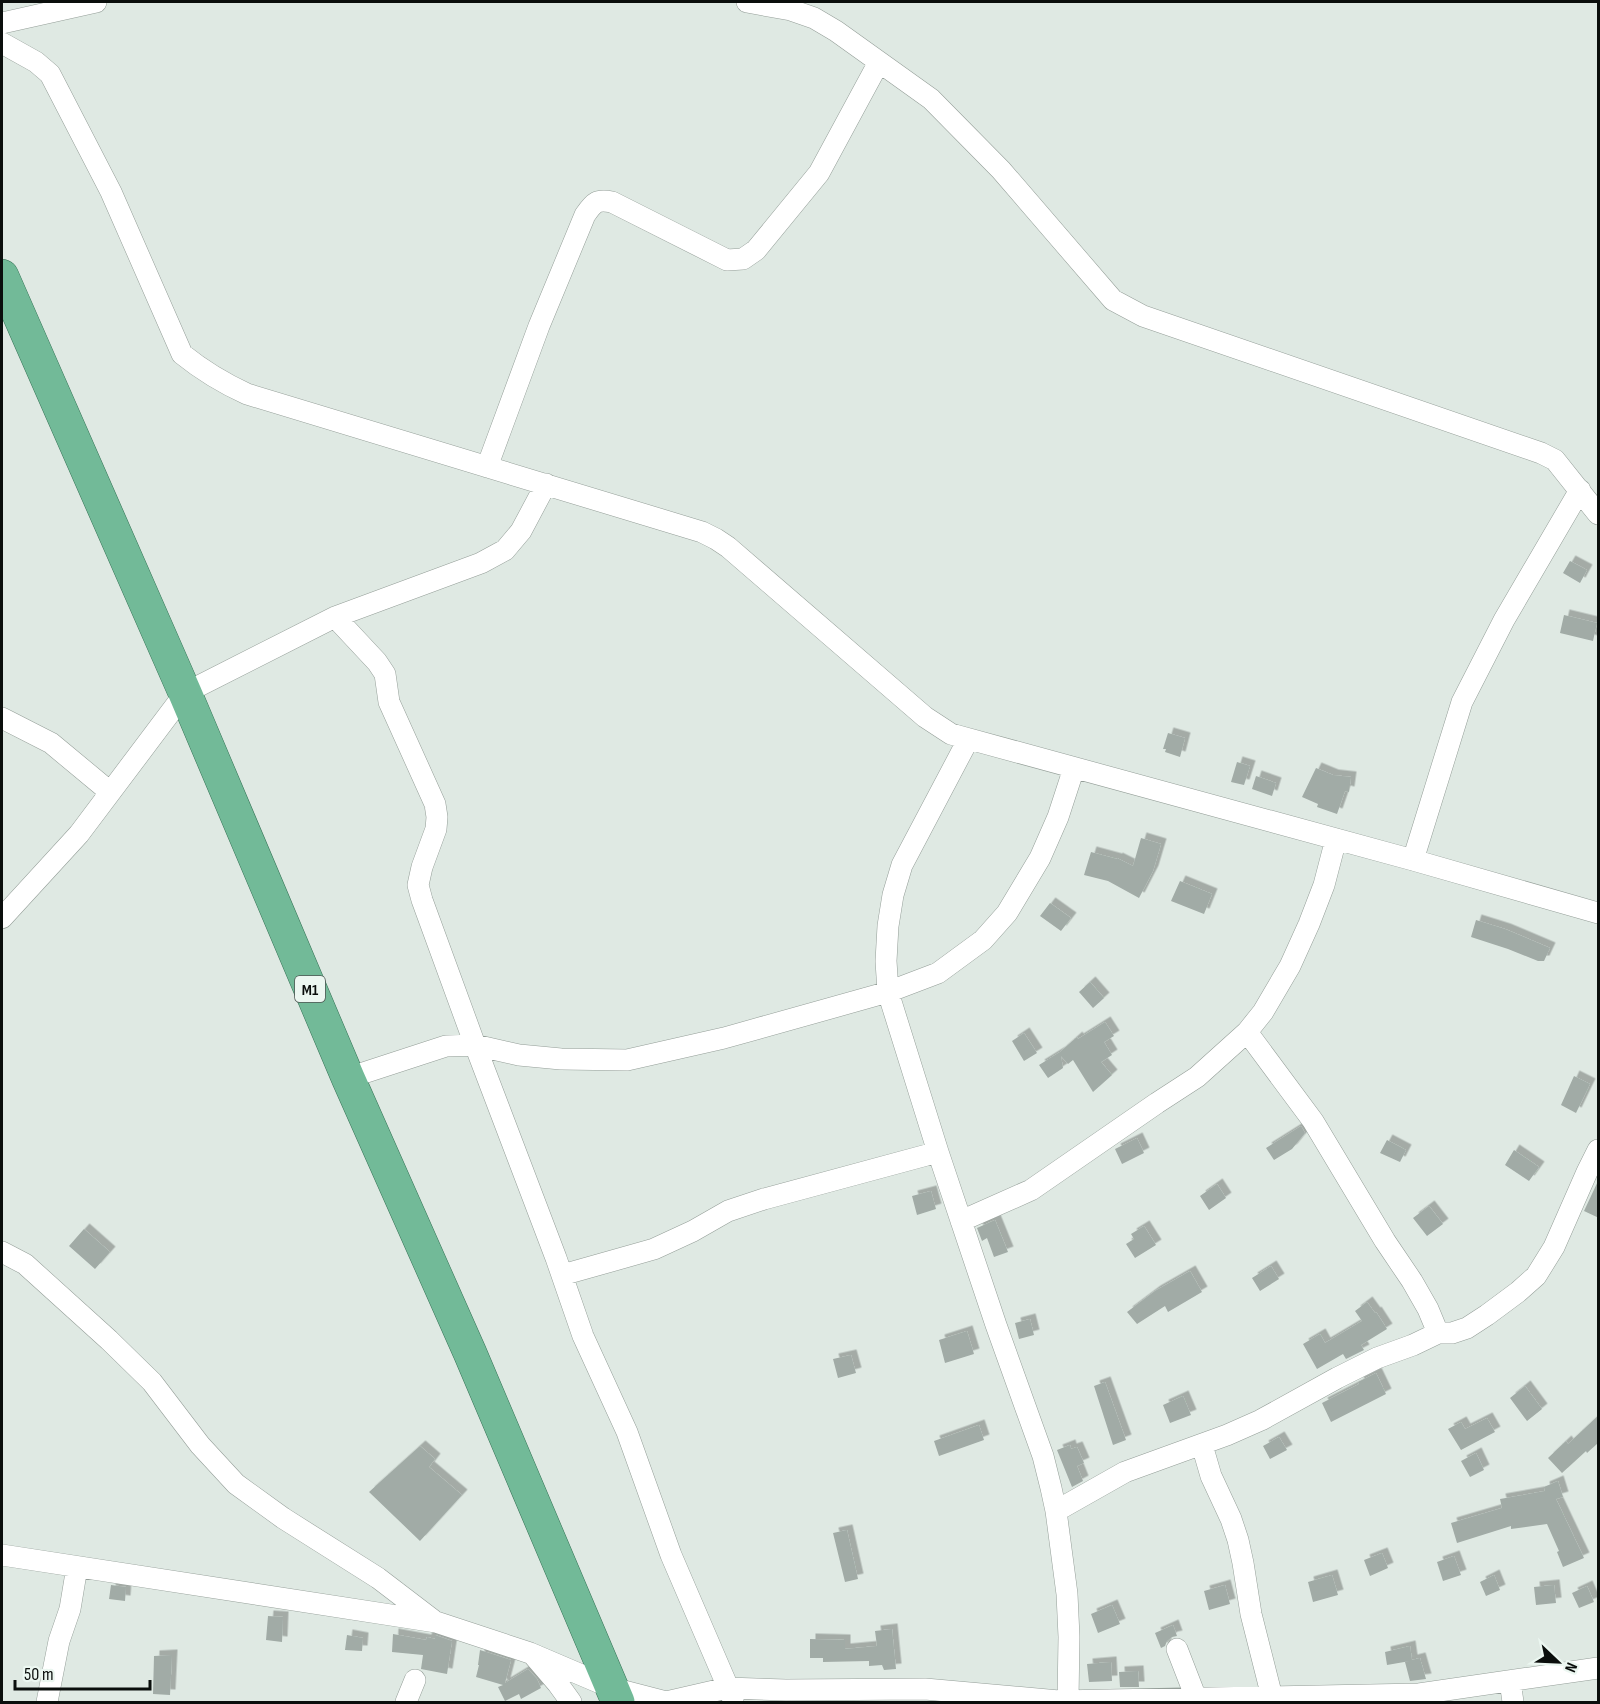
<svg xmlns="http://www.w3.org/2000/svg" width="1600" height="1704" font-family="'Sofia Sans Condensed',sans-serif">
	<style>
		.building { fill: #a1aba6; filter: url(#shadow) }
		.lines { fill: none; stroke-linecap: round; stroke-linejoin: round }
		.minor-casing { stroke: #949e98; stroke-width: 22 }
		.trunk-casing { stroke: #367256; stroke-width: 34 }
		.minor { stroke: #fff; stroke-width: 21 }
		.trunk { stroke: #72ba98; stroke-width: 33 }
		.labels { text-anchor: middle; stroke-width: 6; stroke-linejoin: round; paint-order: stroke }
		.shield { fill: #ecf7f1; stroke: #4e5451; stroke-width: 1.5 }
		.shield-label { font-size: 16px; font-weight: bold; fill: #0a0e0c }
	</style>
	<defs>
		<filter id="shadow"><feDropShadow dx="5.5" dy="-5.5" stdDeviation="0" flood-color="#0004"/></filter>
	</defs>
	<rect width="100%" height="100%" fill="#dfe9e3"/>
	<!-- building -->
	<path class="building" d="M 1570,561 L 1587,570 L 1580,583 L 1563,573 Z
		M 1564,615 L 1597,623 L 1593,641 L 1560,633 Z
		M 1168,733 L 1185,738 L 1180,757 L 1165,752 L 1166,749 L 1163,749 Z
		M 1237,762 L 1250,766 L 1244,785 L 1231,782 Z
		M 1316,768 L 1333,775 L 1351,777 L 1349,792 L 1345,791 L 1337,814 L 1317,807 L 1318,804 L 1302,797 Z
		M 1256,776 L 1276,783 L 1272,796 L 1252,789 Z
		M 1141,838 L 1161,844 L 1153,871 L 1139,898 L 1108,881 L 1084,875 L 1091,852 L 1117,859 L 1117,858 L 1133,866 Z
		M 1180,881 L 1212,894 L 1204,914 L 1171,901 Z
		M 1050,903 L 1071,918 L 1061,931 L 1040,916 Z
		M 1476,920 L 1505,929 L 1550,948 L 1544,961 L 1538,961 L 1508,949 L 1471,937 Z
		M 1090,982 L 1104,998 L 1093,1008 L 1079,992 Z
		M 1105,1022 L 1114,1036 L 1104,1042 L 1112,1055 L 1101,1062 L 1112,1075 L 1093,1092 L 1073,1060 L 1068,1064 L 1061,1056 L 1063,1068 L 1048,1078 L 1039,1065 L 1060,1052 L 1077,1037 L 1078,1039 Z
		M 1024,1033 L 1037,1053 L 1024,1061 L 1012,1041 Z
		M 1574,1076 L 1590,1084 L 1576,1113 L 1561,1105 Z
		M 1301,1126 L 1305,1133 L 1292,1149 L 1274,1160 L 1266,1148 Z
		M 1137,1138 L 1144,1153 L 1122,1164 L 1115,1149 Z
		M 1387,1140 L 1406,1150 L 1400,1162 L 1380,1153 Z
		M 1514,1150 L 1539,1167 L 1529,1181 L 1505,1165 Z
		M 1599,1179 L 1599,1218 L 1584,1211 Z
		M 1217,1184 L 1226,1198 L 1209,1210 L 1200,1196 Z
		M 931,1191 L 936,1209 L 917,1215 L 912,1196 Z
		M 1429,1206 L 1443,1224 L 1427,1236 L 1413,1218 Z
		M 995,1220 L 1008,1252 L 994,1257 L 987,1238 L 982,1241 L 977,1228 Z
		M 1144,1226 L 1156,1245 L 1135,1258 L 1126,1244 L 1134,1239 L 1131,1234 Z
		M 84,1229 L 110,1252 L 95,1269 L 69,1246 Z
		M 1271,1266 L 1279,1279 L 1260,1291 L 1252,1278 Z
		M 1190,1271 L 1202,1292 L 1168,1312 L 1165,1306 L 1137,1324 L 1127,1312 L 1155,1291 Z
		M 1367,1302 L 1375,1313 L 1376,1312 L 1387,1329 L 1361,1345 L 1364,1350 L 1346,1359 L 1343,1354 L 1317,1369 L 1303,1344 L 1320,1334 L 1325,1343 L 1362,1321 L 1355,1311 Z
		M 1030,1319 L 1034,1335 L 1019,1339 L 1015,1323 Z
		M 967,1331 L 974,1354 L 945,1363 L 939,1340 Z
		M 851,1355 L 856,1373 L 838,1378 L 833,1359 Z
		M 1376,1373 L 1386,1394 L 1331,1422 L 1322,1403 L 1359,1384 L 1358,1382 Z
		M 1105,1382 L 1126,1440 L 1113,1445 L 1094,1386 Z
		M 1525,1386 L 1542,1409 L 1527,1421 L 1510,1398 Z
		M 1183,1396 L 1191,1415 L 1170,1423 L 1163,1405 Z
		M 1599,1415 L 1599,1442 L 1587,1453 L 1586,1451 L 1562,1473 L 1548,1458 L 1566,1441 L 1568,1444 Z
		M 1487,1418 L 1495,1432 L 1461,1450 L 1448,1429 L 1461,1422 L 1465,1429 Z
		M 979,1425 L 984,1440 L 939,1456 L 934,1441 Z
		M 1279,1437 L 1287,1450 L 1270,1459 L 1263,1446 Z
		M 1070,1445 L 1071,1449 L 1077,1447 L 1084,1463 L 1077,1466 L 1083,1481 L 1072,1487 L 1057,1450 Z
		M 420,1446 L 435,1459 L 429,1467 L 462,1495 L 420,1541 L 369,1492 Z
		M 1476,1453 L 1484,1470 L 1470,1477 L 1461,1461 Z
		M 1558,1481 L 1563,1497 L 1556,1499 L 1584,1558 L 1563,1567 L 1557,1552 L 1559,1551 L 1547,1524 L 1511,1529 L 1511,1526 L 1457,1543 L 1451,1523 L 1502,1508 L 1500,1499 L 1545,1491 L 1544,1487 Z
		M 847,1530 L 858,1579 L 845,1582 L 833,1533 Z
		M 1382,1553 L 1388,1568 L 1370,1576 L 1364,1560 Z
		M 1454,1556 L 1461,1575 L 1443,1581 L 1437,1562 Z
		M 1332,1575 L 1338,1595 L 1313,1602 L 1308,1582 Z
		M 1494,1575 L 1500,1590 L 1486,1596 L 1480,1582 Z
		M 111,1585 L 126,1587 L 125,1601 L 109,1599 Z
		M 1225,1585 L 1230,1604 L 1209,1610 L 1204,1591 Z
		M 1554,1585 L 1556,1603 L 1536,1605 L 1534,1587 Z
		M 1587,1586 L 1594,1602 L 1579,1608 L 1572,1593 Z
		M 1112,1605 L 1120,1624 L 1098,1633 L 1091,1614 Z
		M 268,1616 L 283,1617 L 282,1642 L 266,1640 Z
		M 1173,1625 L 1177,1636 L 1172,1637 L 1167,1641 L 1165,1646 L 1161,1648 L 1155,1633 Z
		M 892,1629 L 896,1669 L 884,1670 L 882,1665 L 869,1666 L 869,1661 L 823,1662 L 823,1658 L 810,1658 L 810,1639 L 845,1640 L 845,1649 L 877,1646 L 875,1631 Z
		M 393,1634 L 426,1640 L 427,1637 L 435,1639 L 435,1635 L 452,1641 L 447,1674 L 421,1669 L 423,1655 L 392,1652 Z
		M 347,1635 L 363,1638 L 362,1651 L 345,1650 Z
		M 1410,1646 L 1412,1660 L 1420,1658 L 1426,1679 L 1410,1681 L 1405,1662 L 1410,1661 L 1387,1665 L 1385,1652 Z
		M 480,1650 L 511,1660 L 505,1683 L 528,1669 L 537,1679 L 541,1688 L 521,1699 L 519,1694 L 505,1701 L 498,1687 L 503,1685 L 476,1677 L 479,1665 L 478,1665 Z
		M 172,1655 L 170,1695 L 153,1694 L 154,1656 Z
		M 1111,1662 L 1112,1681 L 1089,1682 L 1087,1664 Z
		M 1138,1671 L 1139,1687 L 1120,1687 L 1119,1672 Z"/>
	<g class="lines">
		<defs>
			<path id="minor" d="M 747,2 L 791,10 L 814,18 L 836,31 L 931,99 L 1001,170 L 1113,300 L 1143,316 L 1541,453 L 1555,460 L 1598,514
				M 2,23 L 96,2
				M 2,43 L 36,62 L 50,74 L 111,192 L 182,354 C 203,371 223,383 247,394 L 702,532 L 716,539 L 728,547 L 925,717 L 951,734 L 1413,860 L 1598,913
				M 487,467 L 539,326 L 585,215 C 594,202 597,199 612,202 L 727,260 L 743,259 L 756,250 L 819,173 L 879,62
				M 335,617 L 377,662 L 385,674 L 389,702 L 435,804 L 437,817 L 436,829 L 422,867 L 418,885 L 422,900 L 475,1045 L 556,1258 L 583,1336 L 627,1432 L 671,1555 L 733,1699
				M 2,718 L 51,743 L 110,792
				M 968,740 L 902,865 L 893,895 L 888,926 L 886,961 L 888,992 L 938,1152 L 996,1325 L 1043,1456 L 1051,1488 L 1056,1511 L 1067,1594 L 1069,1637 L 1068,1700
				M 1413,860 L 1462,702 L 1504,620 L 1580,490
				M 2,918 L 79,834 L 185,693 L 335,617 L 481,563 L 505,550 L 521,531 L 546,484
				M 1247,1032 L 1313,1121 L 1385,1241 L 1412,1281 L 1428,1309 L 1438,1333
				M 348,1078 L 446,1046 L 475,1045 L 519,1055 L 561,1059 L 627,1060 L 724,1038 L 888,992 L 938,973 L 983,940 L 1007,913 L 1040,858 L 1058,817 L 1074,768
				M 961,1221 L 1031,1190 L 1157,1103 L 1197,1077 L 1247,1032 L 1263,1012 L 1290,966 L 1309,924 L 1324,885 L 1336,839
				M 2,1252 L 25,1264 L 109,1340 L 152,1382 L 200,1445 L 236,1484 L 283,1518 L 378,1578 L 433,1620
				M 562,1275 L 654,1249 L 693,1231 L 728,1211 L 764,1199 L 938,1152
				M 1202,1445 L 1211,1476 L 1231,1519 L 1238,1540 L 1243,1563 L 1251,1614 L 1272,1697
				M 1056,1511 L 1125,1472 L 1227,1435 L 1261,1420 L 1337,1378 L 1377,1358 L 1413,1345 L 1438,1333 L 1452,1333 L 1467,1328 L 1487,1315 L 1518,1292 L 1536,1276 L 1554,1247 L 1587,1172 L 1598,1150
				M 2,1555 L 436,1622 L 530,1653 L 612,1688 L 666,1702 L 727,1688 L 786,1690 L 925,1689 L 1059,1701 L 1419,1694 L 1598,1668
				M 1177,1649 L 1196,1698
				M 534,1656 L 558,1684 L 571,1702
				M 1510,1681 L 1513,1702
				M 47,1702 L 59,1641 L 70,1609 L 77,1567
				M 406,1702 L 415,1680"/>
			<path id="trunk" d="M 2,276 L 185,693 L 348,1078 L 470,1353 L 618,1702"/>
		</defs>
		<!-- minor casing -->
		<use href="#minor" class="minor-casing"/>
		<!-- trunk casing -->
		<use href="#trunk" class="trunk-casing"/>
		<!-- minor -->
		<use href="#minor" class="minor"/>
		<!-- trunk -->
		<use href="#trunk" class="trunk"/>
	</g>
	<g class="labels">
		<!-- shield labels -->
		<rect class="shield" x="295" y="976" width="30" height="26" rx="4.5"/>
		<g class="shield-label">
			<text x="310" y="995">M1</text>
		</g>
	</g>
	<!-- border -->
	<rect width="1600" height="1704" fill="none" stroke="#0a0e0c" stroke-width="6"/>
	<!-- north arrow -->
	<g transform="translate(1558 1662) rotate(113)" stroke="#ecf7f1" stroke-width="4.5" paint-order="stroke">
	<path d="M0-4.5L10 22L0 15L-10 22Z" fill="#0a0e0c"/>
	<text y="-9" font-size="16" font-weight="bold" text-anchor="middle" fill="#0a0e0c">N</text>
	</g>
	<!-- scale -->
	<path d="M15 1680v9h135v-9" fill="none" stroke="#0a0e0c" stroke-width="3"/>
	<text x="24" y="1680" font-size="18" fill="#0a0e0c" stroke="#ecf7f1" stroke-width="4.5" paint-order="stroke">50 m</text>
</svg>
